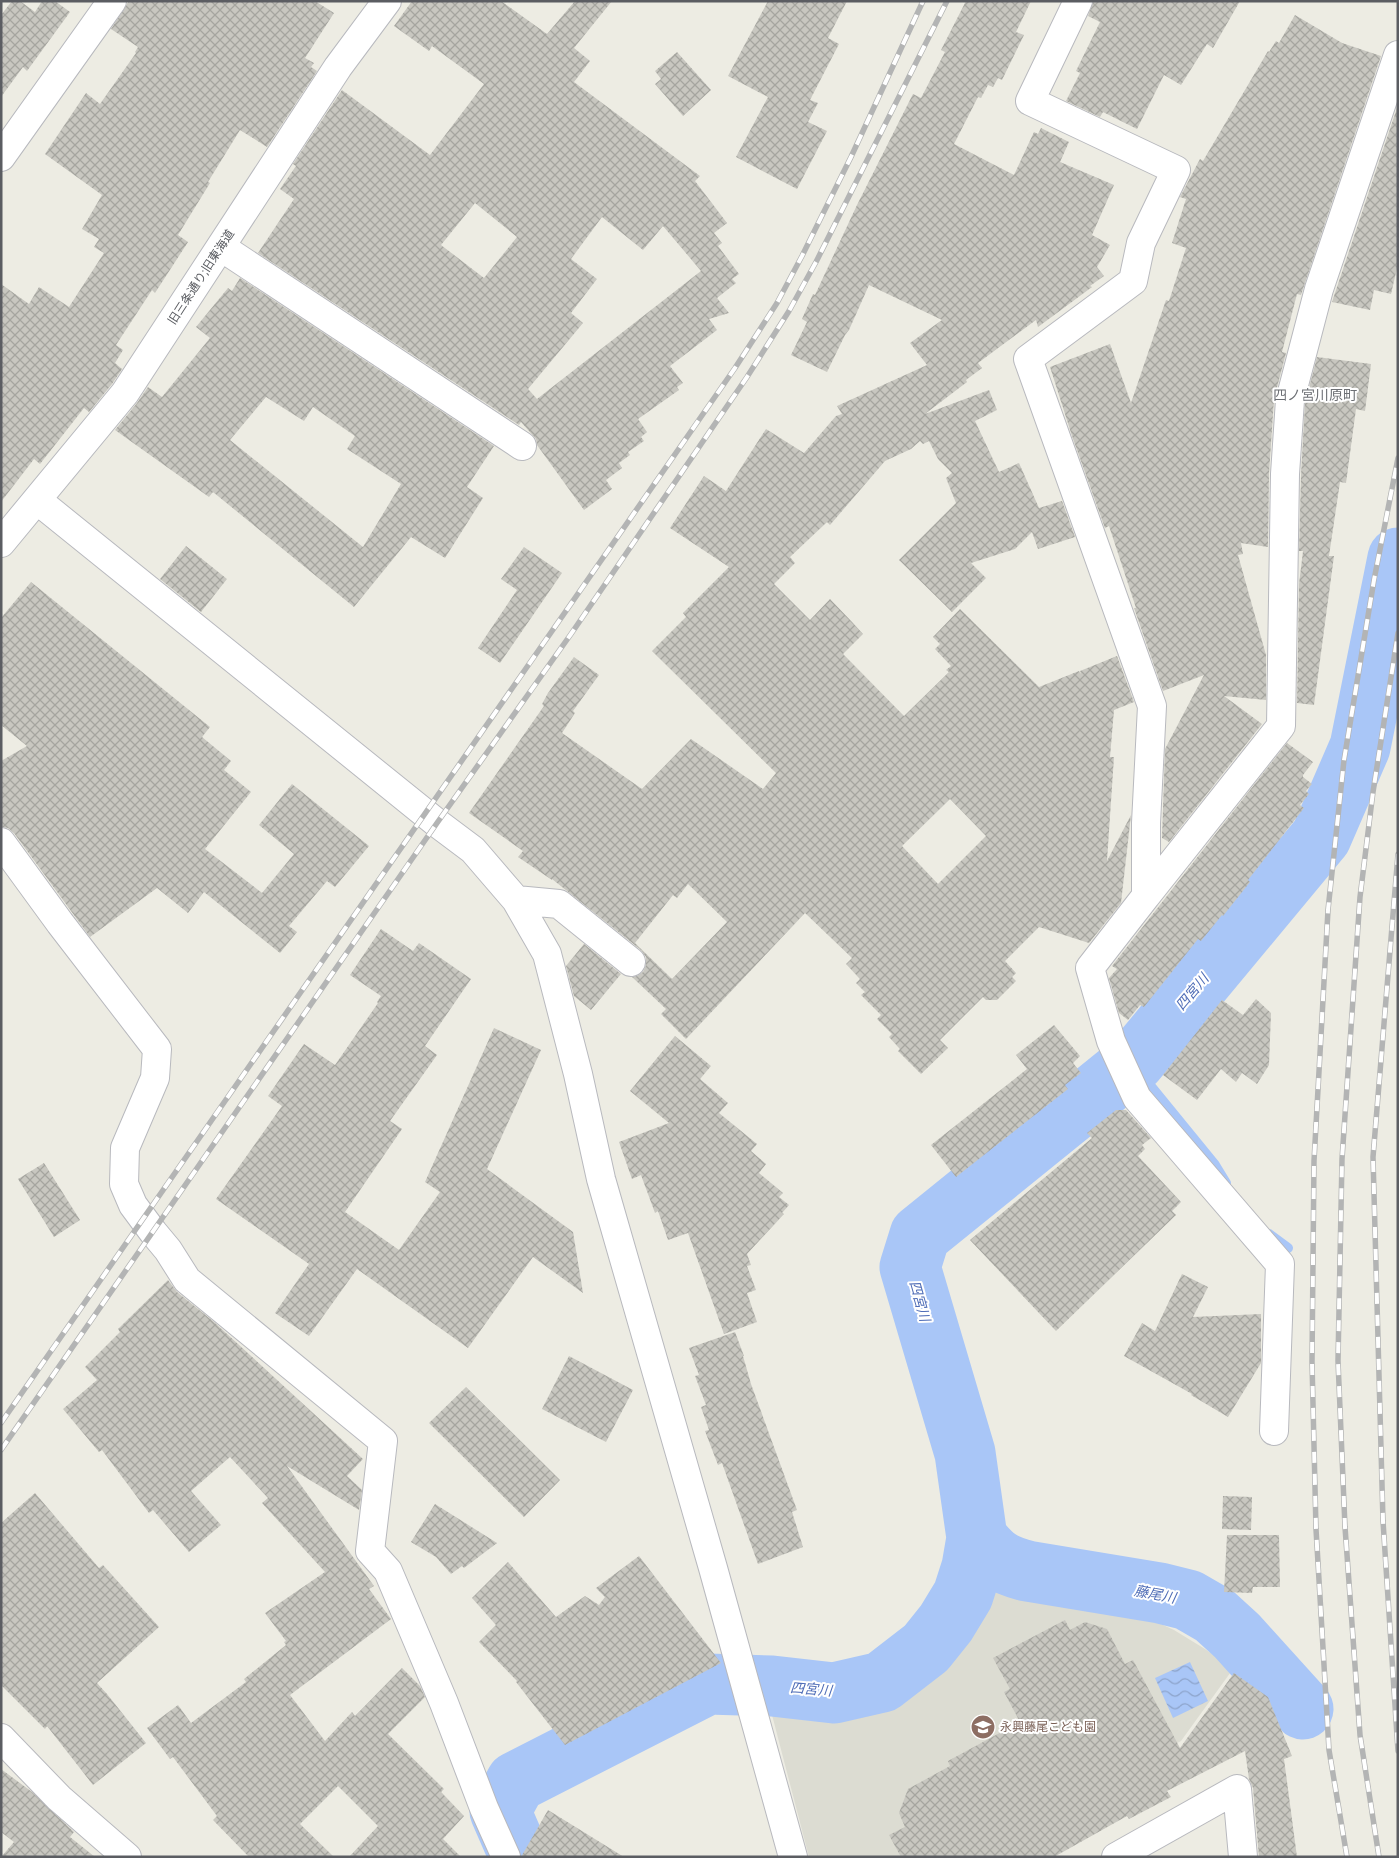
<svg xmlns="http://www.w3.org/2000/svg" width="1399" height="1858" font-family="Roboto,'Noto Sans JP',sans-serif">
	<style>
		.education { fill: #dcdcd2 }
		.water { fill: url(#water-waves) }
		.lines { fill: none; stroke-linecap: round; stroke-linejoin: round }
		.stream { stroke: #a9c6f7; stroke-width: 10 }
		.river { stroke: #a9c6f7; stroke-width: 61 }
		.building { fill: url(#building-cross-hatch); fill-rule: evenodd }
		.minor-casing { stroke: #b8b9be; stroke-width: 30 }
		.minor { stroke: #fff; stroke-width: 28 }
		.rail-casing { stroke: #b3b4b4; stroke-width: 5.5 }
		.rail { stroke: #fff; stroke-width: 4; stroke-dasharray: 11; stroke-linecap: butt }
		.labels { text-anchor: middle; stroke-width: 4; stroke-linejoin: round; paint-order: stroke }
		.street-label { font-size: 12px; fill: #5b5d62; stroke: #fff }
		.education-label { font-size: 12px; fill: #785e54; stroke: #fff; text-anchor: start }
		.neighbourhood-label { font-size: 14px; fill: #6c6f74; stroke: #fff }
		.water-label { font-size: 14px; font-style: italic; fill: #4f6db7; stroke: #fff }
	</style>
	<defs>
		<pattern id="water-waves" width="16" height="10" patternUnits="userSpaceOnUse" patternTransform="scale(1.25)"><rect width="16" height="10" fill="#a9c6f7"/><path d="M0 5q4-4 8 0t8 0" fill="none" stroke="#8da4cb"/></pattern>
		<pattern id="building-cross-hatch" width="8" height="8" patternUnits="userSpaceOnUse" patternTransform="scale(1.25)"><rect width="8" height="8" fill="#c8c7c0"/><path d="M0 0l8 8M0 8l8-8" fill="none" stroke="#a5a59f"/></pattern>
	</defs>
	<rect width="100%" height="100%" fill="#edece3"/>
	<!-- education -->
	<path class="education" d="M 999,1588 L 1024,1597 L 1150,1619 L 1174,1630 L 1205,1649 L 1233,1669 L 1181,1741 L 967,1857 L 809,1857 L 771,1711 L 819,1713 L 858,1712 L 890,1699 L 922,1675 L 948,1653 L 975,1622 Z"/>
	<!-- water -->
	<path class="water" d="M 1190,1662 L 1208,1701 L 1173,1718 L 1155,1678 Z"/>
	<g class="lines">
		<!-- stream -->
		<path class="stream" d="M 1135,1061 L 1144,1078 L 1215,1165 L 1226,1183
			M 1269,1234 L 1288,1248"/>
		<!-- river -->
		<path class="river" d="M 977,1538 C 994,1559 1001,1564 1027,1571 L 1160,1593 L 1188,1600 L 1214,1615 L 1237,1636 L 1303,1709
			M 520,1857 L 500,1811 L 516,1782 L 708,1684 L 772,1686 L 834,1693 L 882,1682 L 926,1648 L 946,1623 L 963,1595 L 972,1567 L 977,1538 L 965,1453 L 910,1267 L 920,1235 L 1135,1061 L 1321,837 L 1360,747 L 1398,558"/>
	</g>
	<!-- building -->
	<path class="building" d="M 12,1 L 20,1 L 35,12 L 42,1 L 55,1 L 70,12 L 27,71 L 23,67 L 1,97 L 1,15 Z
		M 129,1 L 315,1 L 334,13 L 305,58 L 314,63 L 311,67 L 317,71 L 267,147 L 240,130 L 208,182 L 210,183 L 178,235 L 188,242 L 155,293 L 152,290 L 116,345 L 123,350 L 115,363 L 122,369 L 112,384 L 89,412 L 84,408 L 40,464 L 34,459 L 1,502 L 1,284 L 29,304 L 39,287 L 69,307 L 104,253 L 94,247 L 99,239 L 82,229 L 102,195 L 45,154 L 86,93 L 100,104 L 136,53 L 135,52 L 138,47 L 111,29 Z
		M 412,1 L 501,1 L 547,34 L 575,1 L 612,1 L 574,48 L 590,61 L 574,82 L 700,176 L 695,181 L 727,223 L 714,233 L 722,243 L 718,246 L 739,274 L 732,279 L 736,283 L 717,298 L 729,313 L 709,319 L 717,330 L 670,366 L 683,383 L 677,387 L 679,390 L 638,419 L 647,432 L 641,437 L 644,441 L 628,452 L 630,455 L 619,463 L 622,468 L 606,480 L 612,489 L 584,510 L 537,445 L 536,439 L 521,422 L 519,425 L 258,253 L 294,199 L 280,189 L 296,166 L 293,164 L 342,90 L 430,155 L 484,84 L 432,46 L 429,51 L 394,26 ZM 475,203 L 517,237 L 484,278 L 441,245 ZM 602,217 L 643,250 L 663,226 L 701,271 L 537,399 L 528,389 L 583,323 L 571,313 L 597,279 L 571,259 Z
		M 768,1 L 847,1 L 828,38 L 839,44 L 810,100 L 818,103 L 808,122 L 827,131 L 797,189 L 736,157 L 768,97 L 728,76 Z
		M 966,1 L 1031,1 L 1016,32 L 1024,35 L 1002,80 L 998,78 L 993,87 L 988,85 L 981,98 L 978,97 L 954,144 L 1014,175 L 1034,132 L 1038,134 L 1041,128 L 1069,142 L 1060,162 L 1114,185 L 1092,235 L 1110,245 L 1097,267 L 1104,276 L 1090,286 L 1092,287 L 1038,327 L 1036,320 L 978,363 L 982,368 L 966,380 L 967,382 L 925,414 L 989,390 L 997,410 L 975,421 L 999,472 L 1019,463 L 1039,508 L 1062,501 L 1075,537 L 1038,549 L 1032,532 L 1015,549 L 971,563 L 986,578 L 952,612 L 899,560 L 956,503 L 946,478 L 952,473 L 938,459 L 929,441 L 923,444 L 920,441 L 911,449 L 885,461 L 830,525 L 827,522 L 790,557 L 795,563 L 774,584 L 810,620 L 830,599 L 852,622 L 863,634 L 843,654 L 904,716 L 949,672 L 946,670 L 951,666 L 935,649 L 940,644 L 933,637 L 960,609 L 1039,687 L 1079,671 L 1081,674 L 1080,671 L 1117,656 L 1134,702 L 1114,710 L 1110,757 L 1114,757 L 1107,861 L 1131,815 L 1121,903 L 1089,943 L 1039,927 L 1005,961 L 1016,973 L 1012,977 L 1016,981 L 997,1000 L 986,1000 L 983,997 L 940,1040 L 948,1048 L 921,1074 L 898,1051 L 900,1049 L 889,1037 L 892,1034 L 877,1019 L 881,1015 L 861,995 L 865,992 L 856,983 L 860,979 L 846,964 L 852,958 L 805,913 L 686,1039 L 661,1014 L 666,1009 L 632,977 L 637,976 L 643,972 L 646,965 L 646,957 L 641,950 L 552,879 L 552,880 L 518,857 L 523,851 L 469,813 L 544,706 L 542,704 L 548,693 L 574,657 L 599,675 L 573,711 L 575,713 L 562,733 L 642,789 L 691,739 L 763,789 L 776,773 L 652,651 L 686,617 L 683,613 L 729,567 L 670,528 L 704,476 L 726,491 L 766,429 L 804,453 L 836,416 L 842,414 L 837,406 L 927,365 L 910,343 L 942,320 L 869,285 L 849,330 L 845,335 L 827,372 L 791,355 L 807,322 L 802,319 L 813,294 L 815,295 L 857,205 L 913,94 L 921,98 L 945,52 L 941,50 ZM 950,799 L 986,836 L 938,884 L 902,846 ZM 688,884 L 727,922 L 672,979 L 635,943 L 673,895 L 677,898 Z
		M 1093,1 L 1240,1 L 1213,48 L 1207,44 L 1181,85 L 1164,75 L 1137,129 L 1103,112 L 1100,117 L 1066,101 L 1080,73 L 1076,71 L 1100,22 L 1088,16 Z
		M 1295,15 L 1342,43 L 1381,56 L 1301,295 L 1297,294 L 1282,352 L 1286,353 L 1274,399 L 1269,474 L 1268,547 L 1241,543 L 1243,554 L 1238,555 L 1266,655 L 1266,700 L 1224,696 L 1262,724 L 1169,842 L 1162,838 L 1165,749 L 1204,675 L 1163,691 L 1134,608 L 1136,608 L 1109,526 L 1105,528 L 1072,436 L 1050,367 L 1110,344 L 1131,403 L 1166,300 L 1169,301 L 1186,248 L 1172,243 L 1186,199 L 1180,197 L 1200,159 L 1203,161 L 1268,51 L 1269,52 L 1276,41 L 1279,43 Z
		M 677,52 L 711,90 L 683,116 L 655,84 L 661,79 L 655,71 Z
		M 1398,105 L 1398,264 L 1391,294 L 1374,290 L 1370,310 L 1332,302 Z
		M 240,278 L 494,446 L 467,487 L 483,498 L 445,558 L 411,537 L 354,607 L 213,492 L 209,497 L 115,430 L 137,403 L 148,387 L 162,397 L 210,338 L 196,327 L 228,288 L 232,291 ZM 266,397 L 304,421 L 313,407 L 355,436 L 347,449 L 401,484 L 363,547 L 230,440 Z
		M 1317,357 L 1371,364 L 1365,411 L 1356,409 L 1346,483 L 1340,482 L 1329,556 L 1334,556 L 1314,705 L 1297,703 L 1299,584 L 1303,551 L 1299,551 L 1301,475 L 1305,403 Z
		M 186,546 L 227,579 L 201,612 L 160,579 Z
		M 524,547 L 562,573 L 500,663 L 478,648 L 517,590 L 501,579 Z
		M 31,582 L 210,727 L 202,737 L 231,761 L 224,770 L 251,792 L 205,849 L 262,893 L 294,854 L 259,825 L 292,784 L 369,846 L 335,887 L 327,881 L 289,926 L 297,932 L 280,953 L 204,892 L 188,913 L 157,888 L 90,937 L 14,833 L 8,828 L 1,827 L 1,761 L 27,746 L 1,725 L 1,618 Z
		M 1287,743 L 1313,762 L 1303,775 L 1303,777 L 1312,784 L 1306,791 L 1309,794 L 1300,805 L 1304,808 L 1248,880 L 1250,882 L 1223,916 L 1222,915 L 1201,941 L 1198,939 L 1144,1007 L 1140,1005 L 1128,1020 L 1119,1013 L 1109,978 L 1117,969 L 1112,966 Z
		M 381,929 L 413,951 L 419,943 L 471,979 L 425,1046 L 437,1055 L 390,1121 L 402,1129 L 345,1212 L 399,1250 L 440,1192 L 425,1182 L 494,1028 L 541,1050 L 487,1169 L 573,1232 L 583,1293 L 533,1257 L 468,1348 L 357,1269 L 309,1336 L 275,1313 L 309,1264 L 216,1199 L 282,1106 L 268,1096 L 304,1044 L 335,1065 L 378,1003 L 377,1002 L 381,996 L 350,975 Z
		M 584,944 L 621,974 L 591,1010 L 574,996 L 566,966 Z
		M 1256,999 L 1271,1013 L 1269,1065 L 1257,1084 L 1242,1073 L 1236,1082 L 1221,1069 L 1197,1100 L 1163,1075 L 1222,1000 L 1243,1015 Z
		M 1054,1025 L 1080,1056 L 1073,1063 L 1081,1073 L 1065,1085 L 1068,1089 L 956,1177 L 931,1145 L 1027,1069 L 1016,1055 Z
		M 675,1036 L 711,1066 L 700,1079 L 728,1103 L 719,1113 L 757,1144 L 751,1151 L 766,1164 L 759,1173 L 783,1193 L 779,1197 L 789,1205 L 782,1213 L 784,1214 L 747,1254 L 751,1265 L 747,1266 L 756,1290 L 747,1293 L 757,1322 L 724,1334 L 688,1233 L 668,1240 L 658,1211 L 655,1213 L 641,1175 L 632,1179 L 619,1142 L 669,1123 L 630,1091 Z
		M 1116,1110 L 1126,1110 L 1151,1138 L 1142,1145 L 1145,1149 L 1138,1156 L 1181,1202 L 1172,1211 L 1176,1215 L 1056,1331 L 970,1240 L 1092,1138 L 1087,1133 Z
		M 44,1163 L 80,1220 L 54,1237 L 18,1179 Z
		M 1182,1274 L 1208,1287 L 1193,1317 L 1261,1314 L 1261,1363 L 1228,1417 L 1191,1395 L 1192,1394 L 1124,1356 L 1142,1323 L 1155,1331 Z
		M 168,1280 L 177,1292 L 214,1322 L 363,1459 L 347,1476 L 362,1490 L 359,1510 L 287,1466 L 374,1586 L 369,1589 L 391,1619 L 290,1695 L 325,1741 L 352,1712 L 355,1716 L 402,1668 L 420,1686 L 425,1697 L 388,1734 L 444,1789 L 441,1792 L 464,1816 L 443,1839 L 461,1857 L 349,1857 L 378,1826 L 338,1786 L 300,1824 L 334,1857 L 249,1857 L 213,1820 L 217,1816 L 173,1757 L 170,1759 L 147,1728 L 178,1705 L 191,1723 L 246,1682 L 244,1679 L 286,1645 L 284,1642 L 286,1641 L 265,1613 L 325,1572 L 262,1503 L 268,1498 L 230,1457 L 191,1491 L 221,1525 L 189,1552 L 153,1510 L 149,1513 L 102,1450 L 99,1452 L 63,1409 L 97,1380 L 85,1367 L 120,1332 L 118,1329 Z
		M 735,1332 L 744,1356 L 743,1356 L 751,1384 L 797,1510 L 792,1512 L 803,1547 L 758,1564 L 722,1463 L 718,1465 L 705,1431 L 709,1430 L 701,1407 L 706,1405 L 695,1376 L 699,1375 L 689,1348 Z
		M 569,1356 L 633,1390 L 606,1442 L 542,1409 Z
		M 466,1387 L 560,1480 L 524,1517 L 429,1423 Z
		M 35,1493 L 99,1568 L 103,1565 L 159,1627 L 97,1683 L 107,1694 L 146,1743 L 93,1785 L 47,1726 L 45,1729 L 1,1685 L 1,1523 Z
		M 1223,1496 L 1252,1497 L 1251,1530 L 1222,1529 Z
		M 435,1504 L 497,1543 L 464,1568 L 462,1566 L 451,1574 L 436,1557 L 411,1542 Z
		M 1227,1535 L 1279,1535 L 1280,1587 L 1253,1587 L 1252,1593 L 1224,1592 Z
		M 639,1556 L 721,1663 L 565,1745 L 516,1682 L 517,1681 L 479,1642 L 496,1625 L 472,1598 L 508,1562 L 556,1617 L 585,1596 L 599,1605 L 605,1597 L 596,1588 Z
		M 1065,1620 L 1070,1630 L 1085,1622 L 1107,1629 L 1125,1664 L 1133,1660 L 1180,1748 L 1234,1673 L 1268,1697 L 1292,1756 L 1284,1759 L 1297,1857 L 1259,1857 L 1253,1788 L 1249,1779 L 1245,1751 L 1167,1791 L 1171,1797 L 1129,1819 L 1127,1816 L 1054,1857 L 901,1857 L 889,1835 L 905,1827 L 899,1813 L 908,1789 L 950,1766 L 948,1761 L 1020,1722 L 1004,1692 L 1010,1689 L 993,1658 Z
		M 1,1769 L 32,1792 L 74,1832 L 70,1837 L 95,1857 L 1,1857 L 14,1842 L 1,1832 Z
		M 548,1810 L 624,1857 L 521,1857 Z"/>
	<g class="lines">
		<defs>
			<path id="minor" d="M 1078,1 L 1030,101 L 1176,170 L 1141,243 L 1133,281 L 1028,359 L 1152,706 L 1146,823 L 1146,896 L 1090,968 L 1111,1041 L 1137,1098 L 1280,1264 L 1274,1431
				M 1,157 L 112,1
				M 221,247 L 522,446
				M 37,500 L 437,823 L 473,850 L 516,900 L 547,954 L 578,1074 L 601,1179 L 713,1568 L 793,1857
				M 1,543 L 125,393 L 338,67 L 387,1
				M 1,842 L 60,923 L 157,1049 L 155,1078 L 125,1148 L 124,1184 L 133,1205 L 153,1232 L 168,1250 L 187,1280 L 383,1441 L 370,1551 L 388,1571 L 444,1703 L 484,1808 L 506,1857
				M 1146,896 L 1281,726 L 1285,474 L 1290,400 L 1319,289 L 1398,55
				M 516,900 L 559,904 L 631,962
				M 1,1738 L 59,1798 L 127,1857
				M 1116,1857 L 1237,1789 L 1243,1857"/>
		</defs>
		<!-- minor casing -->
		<use href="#minor" class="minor-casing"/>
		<!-- minor -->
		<use href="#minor" class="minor"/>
		<defs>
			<path id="rail" d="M 1398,854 L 1373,1157 L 1383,1521 L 1398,1751
				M 1,1423 L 735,368 L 777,303 L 802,256 L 851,157 L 923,1
				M 1,1450 L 437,823 L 571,634 L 747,377 L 789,311 L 816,262 L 947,1
				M 1347,1857 L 1329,1750 L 1316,1529 L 1312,1362 L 1314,1161 L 1328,910 L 1344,760 L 1374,580 L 1398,458
				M 1379,1857 L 1360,1735 L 1345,1527 L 1338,1361 L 1342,1159 L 1360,897 L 1373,792 L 1398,633"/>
		</defs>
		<!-- rail casing -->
		<use href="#rail" class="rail-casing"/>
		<!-- rail -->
		<use href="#rail" class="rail"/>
	</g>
	<!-- icons -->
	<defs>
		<symbol id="school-disc" viewBox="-11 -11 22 22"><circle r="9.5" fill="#8d6e63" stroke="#fff"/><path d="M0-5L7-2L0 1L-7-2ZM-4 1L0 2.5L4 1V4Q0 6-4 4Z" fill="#fff"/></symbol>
	</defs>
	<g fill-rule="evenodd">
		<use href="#school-disc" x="969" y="1713" width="28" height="28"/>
	</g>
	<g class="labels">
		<!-- street labels -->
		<g class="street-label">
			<text transform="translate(201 277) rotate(-57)" y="4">旧三条通り;旧東海道</text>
		</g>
		<!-- education labels -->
		<g class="education-label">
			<text x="1000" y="1731">永興藤尾こども園</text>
		</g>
		<!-- neighbourhood labels -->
		<g class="neighbourhood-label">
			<text x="1315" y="400">四ノ宮川原町</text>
		</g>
		<!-- water labels -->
		<g class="water-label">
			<text transform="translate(1192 992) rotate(-50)" y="5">四宮川</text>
			<text transform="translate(920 1301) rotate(74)" y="5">四宮川</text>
			<text transform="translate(1155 1594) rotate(11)" y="5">藤尾川</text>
			<text transform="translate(811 1689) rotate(5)" y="5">四宮川</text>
		</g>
	</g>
	<!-- border -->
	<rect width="1399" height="1858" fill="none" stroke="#5b5d62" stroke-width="5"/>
</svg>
